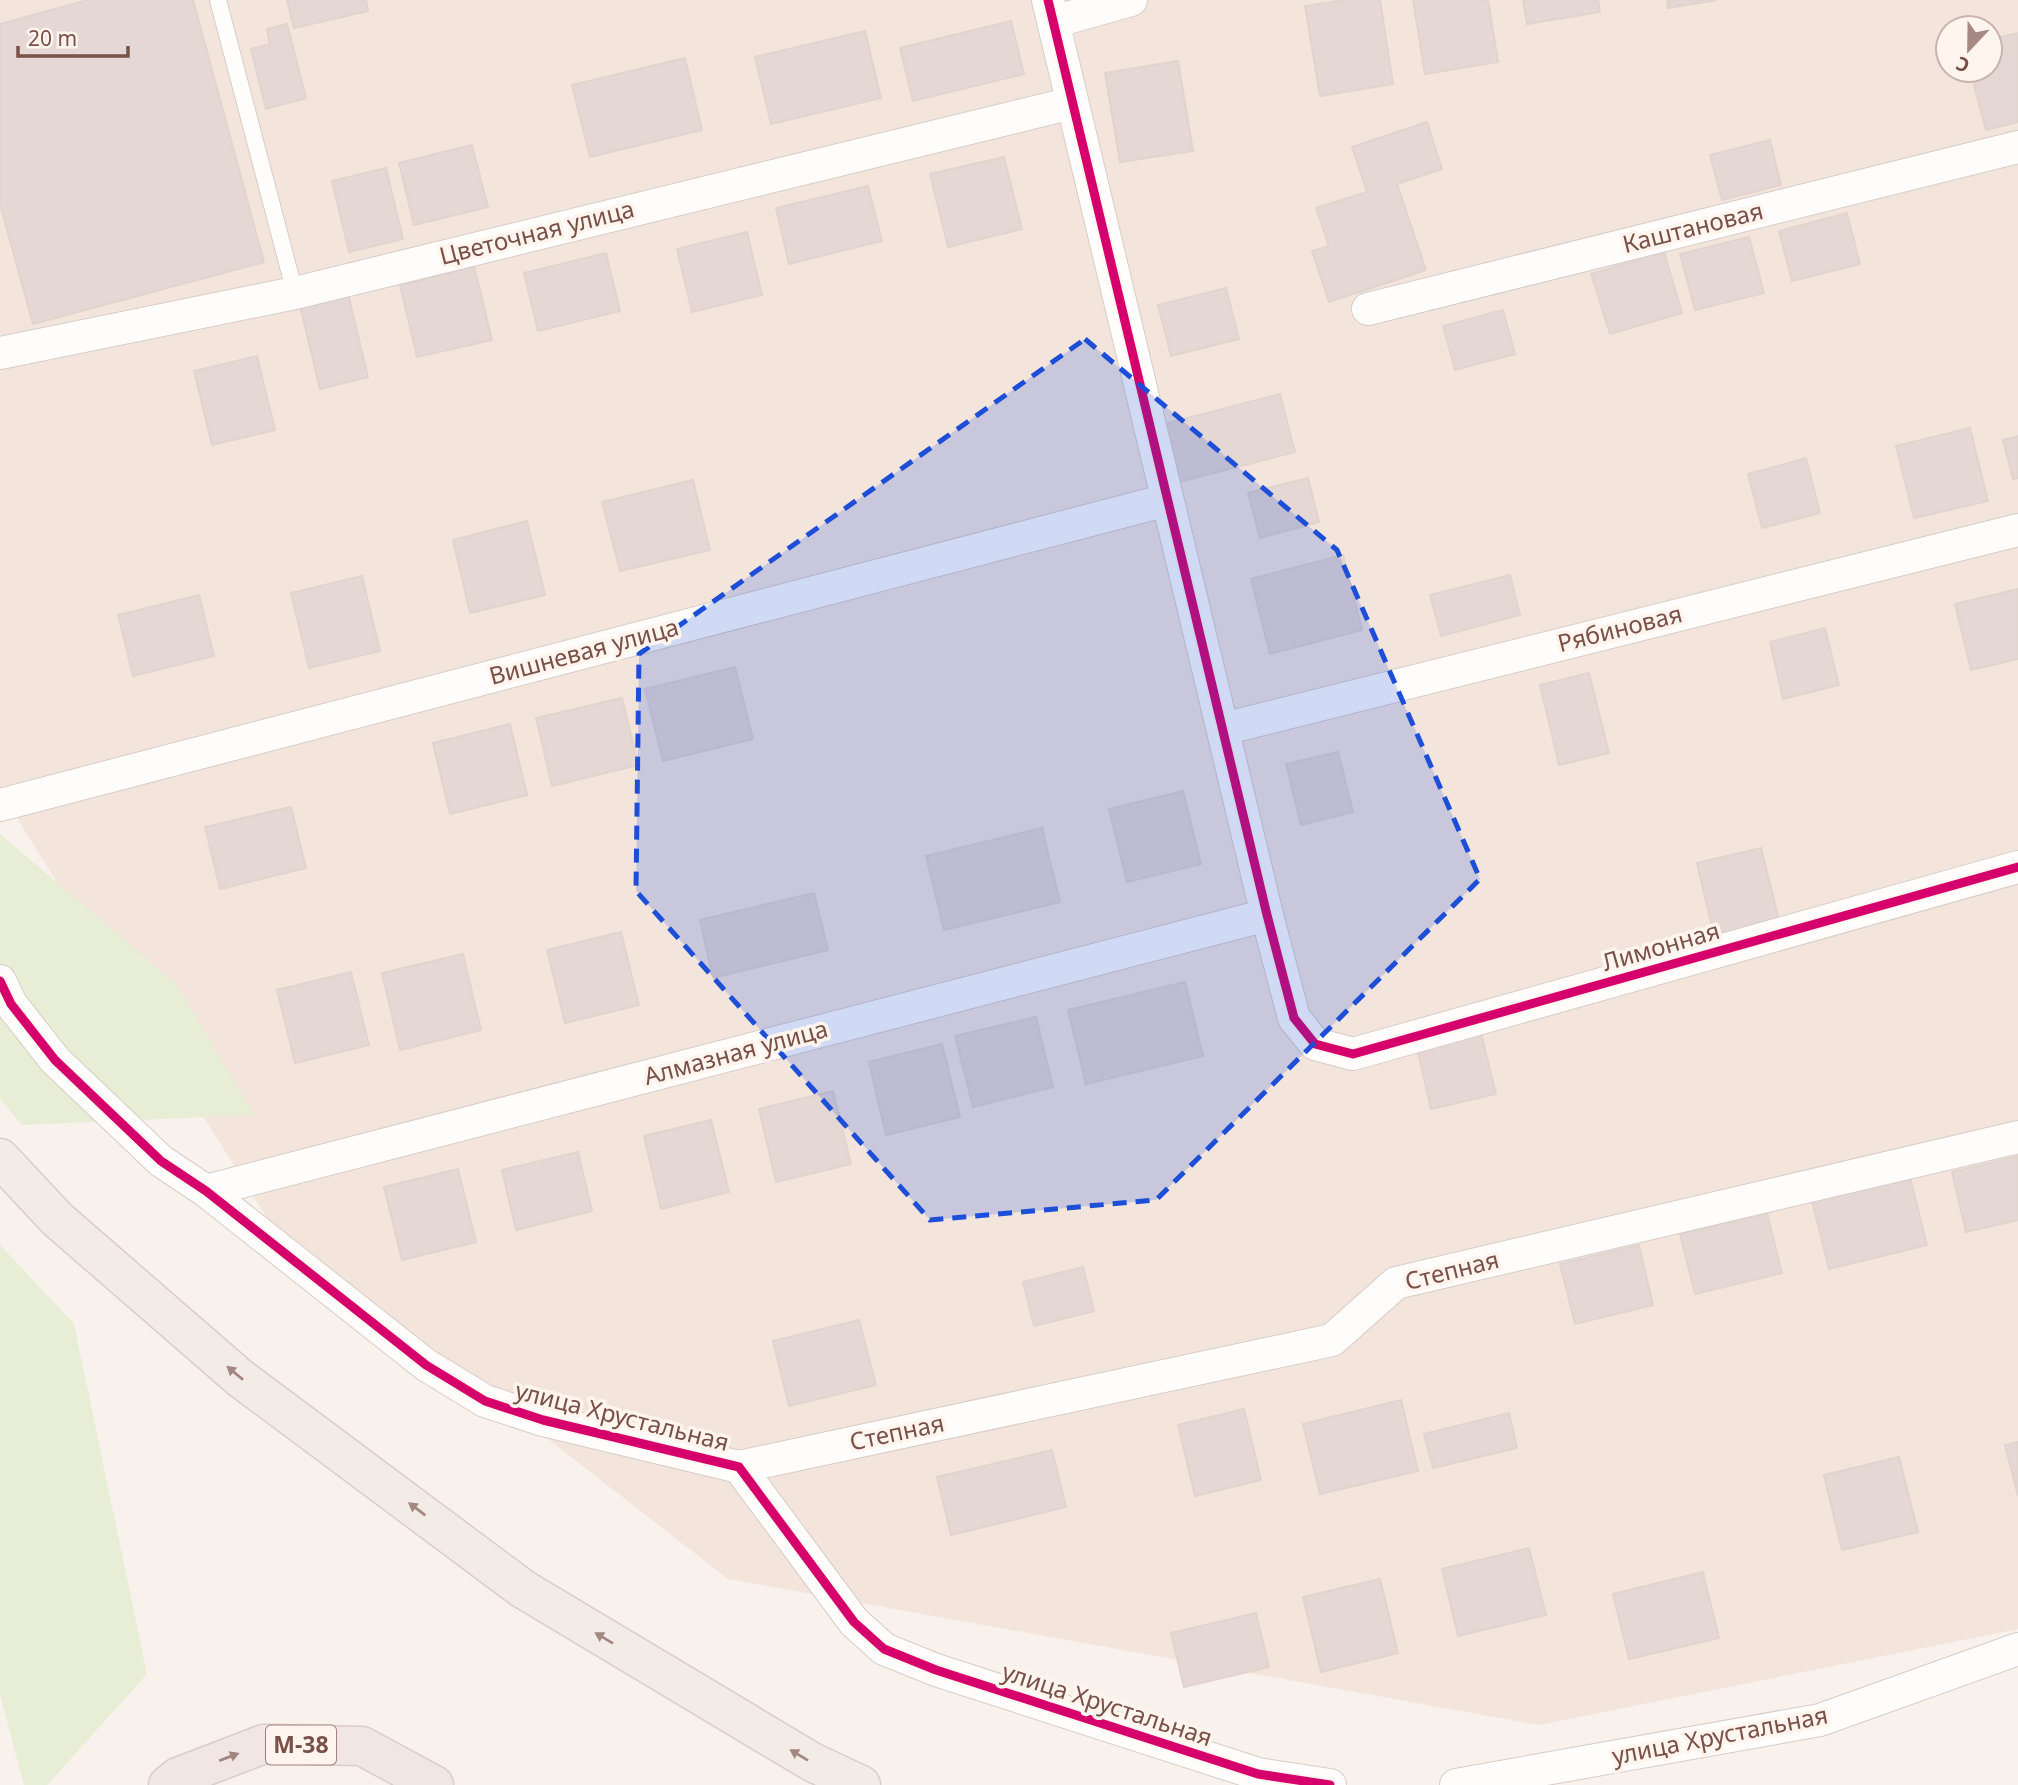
<svg xmlns="http://www.w3.org/2000/svg" width="2018" height="1785" font-family="'Noto Sans',sans-serif">
	<style>
		.residential { fill: #f4e5dc; fill-rule: evenodd }
		.green { fill: #e8eed5 }
		.building { fill: #e5d7d3; stroke: #e1d3cd; stroke-width: 2 }
		.lines { fill: none; stroke-linecap: round; stroke-linejoin: round }
		.lane-casing { stroke: #d7cdc8; stroke-width: 18 }
		.street-casing { stroke: #d7cdc8; stroke-width: 34 }
		.primary-casing { stroke: #dacdc9; stroke-width: 41 }
		.highway-casing { stroke: #dacdc9; stroke-width: 41 }
		.lane { stroke: #fefdfc; stroke-width: 16 }
		.street { stroke: #fefdfc; stroke-width: 32 }
		.primary { stroke: #f3ebe5; stroke-width: 38 }
		.highway { stroke: #f2e6e4; stroke-width: 38 }
		.cycleway-casing { stroke: #fff5ee; stroke-width: 13 }
		.cycleway { stroke: #d6006c; stroke-width: 9 }
		.oneway { fill: #a48780 }
		.oneway2 { fill: #a3857f }
		.marked { fill: #1d4ed8; fill-opacity: 0.2; stroke: #1d4ed8; stroke-width: 5; stroke-dasharray: 14 9; stroke-linejoin: round }
		.labels { text-anchor: middle; stroke-width: 7; stroke-linejoin: round; paint-order: stroke }
		.shield { fill: #fff5ee; stroke: #a1827a; stroke-width: 2 }
		.shield-label { font-size: 23px; font-weight: bold; fill: #795149 }
		.street-label { font-size: 24px; fill: #795149; stroke: #fff5ee }
	</style>
	<rect width="100%" height="100%" fill="#f8f1ec"/>
	<!-- residential -->
	<path class="residential" d="M 0,0 L 2018,0 L 2018,1629 L 1539,1725 L 728,1579 L 270,1223 L 0,791 ZM 1948,28 L 1990,28 L 1990,70 L 1948,70 Z"/>
	<!-- green -->
	<path class="green" d="M 0,834 L 176,984 L 254,1115 L 22,1125 L 0,1099 Z
		M 0,1245 L 74,1324 L 147,1674 L 47,1785 L 24,1785 L 0,1695 Z"/>
	<!-- building -->
	<path class="building" d="M 88,0 L 193,0 L 264,262 L 33,324 L 0,204 L 0,24 Z
		M 287,0 L 366,0 L 368,11 L 294,28 Z
		M 1345,0 L 1380,0 L 1393,84 L 1320,96 L 1305,6 Z
		M 1413,0 L 1488,0 L 1498,62 L 1425,74 Z
		M 1523,0 L 1598,0 L 1600,12 L 1527,24 Z
		M 1667,0 L 1717,0 L 1668,8 Z
		M 1011,21 L 1024,74 L 913,101 L 900,48 Z
		M 287,24 L 306,98 L 266,109 L 251,49 L 270,44 L 267,29 Z
		M 865,31 L 881,98 L 771,124 L 755,57 Z
		M 2018,33 L 2018,122 L 1986,130 L 1970,70 L 1990,70 L 1990,40 Z
		M 685,58 L 702,130 L 590,157 L 572,85 Z
		M 1178,61 L 1193,151 L 1120,162 L 1105,73 Z
		M 1427,122 L 1442,169 L 1397,184 L 1426,270 L 1329,302 L 1312,251 L 1329,246 L 1316,208 L 1367,192 L 1352,147 Z
		M 1770,140 L 1781,185 L 1722,200 L 1710,155 Z
		M 472,145 L 488,207 L 414,225 L 399,163 Z
		M 1004,157 L 1022,229 L 948,247 L 930,174 Z
		M 386,168 L 403,239 L 349,252 L 332,181 Z
		M 868,186 L 882,241 L 789,264 L 776,208 Z
		M 1847,213 L 1860,264 L 1792,281 L 1779,231 Z
		M 747,232 L 762,295 L 692,312 L 677,249 Z
		M 1749,237 L 1764,293 L 1695,310 L 1680,254 Z
		M 1664,252 L 1682,313 L 1610,334 L 1591,274 Z
		M 606,253 L 620,311 L 538,331 L 524,273 Z
		M 474,266 L 492,340 L 417,357 L 400,285 Z
		M 1226,288 L 1239,339 L 1171,356 L 1158,305 Z
		M 348,294 L 368,377 L 320,389 L 300,306 Z
		M 1503,310 L 1515,354 L 1455,370 L 1443,326 Z
		M 257,356 L 275,430 L 212,445 L 194,371 Z
		M 1280,394 L 1295,452 L 1171,484 L 1157,426 Z
		M 1970,428 L 1988,501 L 1914,518 L 1896,446 Z
		M 2018,436 L 2018,478 L 2013,479 L 2003,440 Z
		M 1806,458 L 1820,513 L 1762,528 L 1748,474 Z
		M 1308,478 L 1319,522 L 1260,538 L 1248,493 Z
		M 693,480 L 710,550 L 620,571 L 602,502 Z
		M 527,521 L 545,595 L 470,613 L 453,540 Z
		M 1343,555 L 1362,630 L 1270,654 L 1251,579 Z
		M 1510,575 L 1520,615 L 1441,636 L 1430,595 Z
		M 362,576 L 380,651 L 309,668 L 291,593 Z
		M 2018,589 L 2018,659 L 1971,670 L 1955,604 Z
		M 199,595 L 214,656 L 133,676 L 118,615 Z
		M 1825,628 L 1839,685 L 1783,699 L 1770,642 Z
		M 735,667 L 753,739 L 663,761 L 645,689 Z
		M 1589,673 L 1609,753 L 1559,765 L 1540,685 Z
		M 622,698 L 638,765 L 552,786 L 536,718 Z
		M 510,724 L 527,795 L 450,814 L 433,743 Z
		M 1338,752 L 1353,812 L 1301,825 L 1286,764 Z
		M 1183,791 L 1201,864 L 1127,882 L 1109,809 Z
		M 291,807 L 306,868 L 220,889 L 205,827 Z
		M 1042,828 L 1060,902 L 944,930 L 926,856 Z
		M 1761,848 L 1779,920 L 1714,935 L 1697,863 Z
		M 814,893 L 828,950 L 713,978 L 700,920 Z
		M 621,932 L 639,1005 L 565,1023 L 547,950 Z
		M 463,954 L 481,1030 L 400,1050 L 382,973 Z
		M 351,972 L 369,1045 L 295,1063 L 277,990 Z
		M 1185,982 L 1203,1056 L 1086,1084 L 1068,1010 Z
		M 1036,1017 L 1053,1087 L 973,1107 L 955,1036 Z
		M 1480,1029 L 1496,1094 L 1431,1109 L 1416,1044 Z
		M 942,1044 L 960,1117 L 886,1135 L 869,1062 Z
		M 833,1091 L 851,1164 L 776,1182 L 759,1109 Z
		M 711,1120 L 729,1192 L 661,1209 L 644,1136 Z
		M 578,1152 L 592,1211 L 516,1230 L 502,1170 Z
		M 2018,1156 L 2018,1220 L 1966,1232 L 1952,1172 Z
		M 458,1169 L 476,1242 L 402,1260 L 384,1187 Z
		M 1910,1177 L 1927,1245 L 1829,1269 L 1812,1201 Z
		M 1767,1213 L 1782,1273 L 1695,1294 L 1680,1234 Z
		M 1639,1245 L 1653,1305 L 1575,1324 L 1560,1264 Z
		M 1083,1267 L 1094,1311 L 1034,1326 L 1023,1282 Z
		M 859,1320 L 876,1385 L 789,1406 L 773,1341 Z
		M 1401,1400 L 1418,1471 L 1320,1494 L 1303,1424 Z
		M 1244,1409 L 1261,1480 L 1195,1496 L 1178,1425 Z
		M 1509,1413 L 1517,1448 L 1433,1468 L 1424,1434 Z
		M 2018,1442 L 2018,1496 L 2005,1445 Z
		M 1052,1450 L 1066,1507 L 951,1535 L 937,1477 Z
		M 1899,1457 L 1918,1532 L 1842,1550 L 1824,1475 Z
		M 1529,1548 L 1546,1615 L 1458,1636 L 1442,1569 Z
		M 1703,1572 L 1719,1638 L 1629,1659 L 1613,1594 Z
		M 1380,1579 L 1398,1653 L 1321,1672 L 1303,1597 Z
		M 1256,1613 L 1269,1667 L 1184,1687 L 1171,1633 Z"/>
	<g class="lines">
		<defs>
			<path id="lane" d="M 218,0 L 295,293"/>
			<path id="street" d="M 1048,0 L 1267,915 L 1294,1018 L 1315,1044 L 1353,1054 L 2018,867
				M 1053,22 L 1131,0
				M 1368,309 L 2018,147
				M 0,353 L 295,293 L 1072,103
				M 1223,729 L 2018,530
				M 0,805 L 1167,500
				M 0,981 L 11,1004 L 55,1060 L 161,1161 L 206,1191 L 426,1365 L 485,1401 L 543,1420 L 739,1467 L 854,1622 L 884,1649 L 936,1670 L 1258,1774 L 1330,1785
				M 206,1191 L 1267,915
				M 739,1467 L 1332,1340 L 1396,1283 L 2018,1137
				M 1456,1785 L 1820,1720 L 2018,1649"/>
			<path id="primary" d="M 0,1158 L 57,1219 L 240,1378 L 523,1589 L 812,1762 L 861,1785"/>
			<path id="highway" d="M 168,1785 L 178,1777 L 264,1744 L 362,1746 L 434,1785"/>
		</defs>
		<!-- lane casing -->
		<use href="#lane" class="lane-casing"/>
		<!-- street casing -->
		<use href="#street" class="street-casing"/>
		<!-- primary casing -->
		<use href="#primary" class="primary-casing"/>
		<!-- highway casing -->
		<use href="#highway" class="highway-casing"/>
		<!-- lane -->
		<use href="#lane" class="lane"/>
		<!-- street -->
		<use href="#street" class="street"/>
		<!-- primary -->
		<use href="#primary" class="primary"/>
		<!-- highway -->
		<use href="#highway" class="highway"/>
		<defs>
			<path id="cycleway" d="M 1048,0 L 1267,915 L 1294,1018 L 1315,1044 L 1353,1054 L 2018,867
				M 0,981 L 11,1004 L 55,1060 L 161,1161 L 206,1191 L 426,1365 L 485,1401 L 543,1420 L 739,1467 L 854,1622 L 884,1649 L 936,1670 L 1258,1774 L 1330,1785"/>
		</defs>
		<!-- cycleway casing -->
		<use href="#cycleway" class="cycleway-casing"/>
		<!-- cycleway -->
		<use href="#cycleway" class="cycleway"/>
	</g>
	<!-- one-way arrows -->
	<defs><path id="oneway-solid" d="M-6-.8H1V-3.2L6.5 0L1 3.2V.8H-6Z" transform="scale(1.75)"/></defs>
	<g class="oneway">
		<use href="#oneway-solid" transform="translate(235 1373) rotate(-140)"/>
		<use href="#oneway-solid" transform="translate(417 1509) rotate(-143)"/>
		<use href="#oneway-solid" transform="translate(604 1638) rotate(-149)"/>
		<use href="#oneway-solid" transform="translate(799 1755) rotate(-149)"/>
	</g>
	<use class="oneway2" href="#oneway-solid" transform="translate(229 1757) rotate(-21)"/>
	<!-- marked area -->
	<path class="marked" d="M 1085,339 L 1337,550 L 1480,879 L 1156,1200 L 930,1220 L 636,891 L 639,654 Z"/>
	<g class="labels">
		<!-- shield labels -->
		<rect class="shield" x="266" y="1725.5" width="70" height="39" rx="5"/>
		<g class="shield-label">
			<text x="301" y="1753">M-38</text>
		</g>
		<!-- street labels -->
		<g class="street-label">
			<text transform="translate(1693 228) rotate(-14)" y="8">Каштановая</text>
			<text transform="translate(537 233) rotate(-14)" y="8">Цветочная улица</text>
			<text transform="translate(1620 629) rotate(-14)" y="8">Рябиновая</text>
			<text transform="translate(584 652) rotate(-15)" y="8">Вишневая улица</text>
			<text transform="translate(1661 947) rotate(-16)" y="8">Лимонная</text>
			<text transform="translate(736 1053) rotate(-15)" y="8">Алмазная улица</text>
			<text transform="translate(1452 1271) rotate(-14)" y="8">Степная</text>
			<text transform="translate(622 1417) rotate(14)" y="8">улица Хрустальная</text>
			<text transform="translate(897 1433) rotate(-12)" y="8">Степная</text>
			<text transform="translate(1107 1705) rotate(18)" y="8">улица Хрустальная</text>
			<text transform="translate(1720 1736) rotate(-11)" y="8">улица Хрустальная</text>
		</g>
	</g>
	<!-- north arrow -->
	<g transform="translate(1969 49) rotate(202)"><circle r="33" fill="#fff5ee" stroke="#c9b3ac" stroke-width="2"/>
	<path d="M0-5L12 26L0 18L-12 26Z" fill="#a58982"/>
	<text y="-10" font-size="19" font-weight="bold" text-anchor="middle" fill="#795149">С</text>
	</g>
	<!-- scale -->
	<path d="M18 46v10h110v-10" fill="none" stroke="#795149" stroke-width="3.5"/>
	<text x="28" y="46" font-size="21" fill="#795149" stroke="#fff5ee" stroke-width="5" paint-order="stroke">20 m</text>
</svg>
